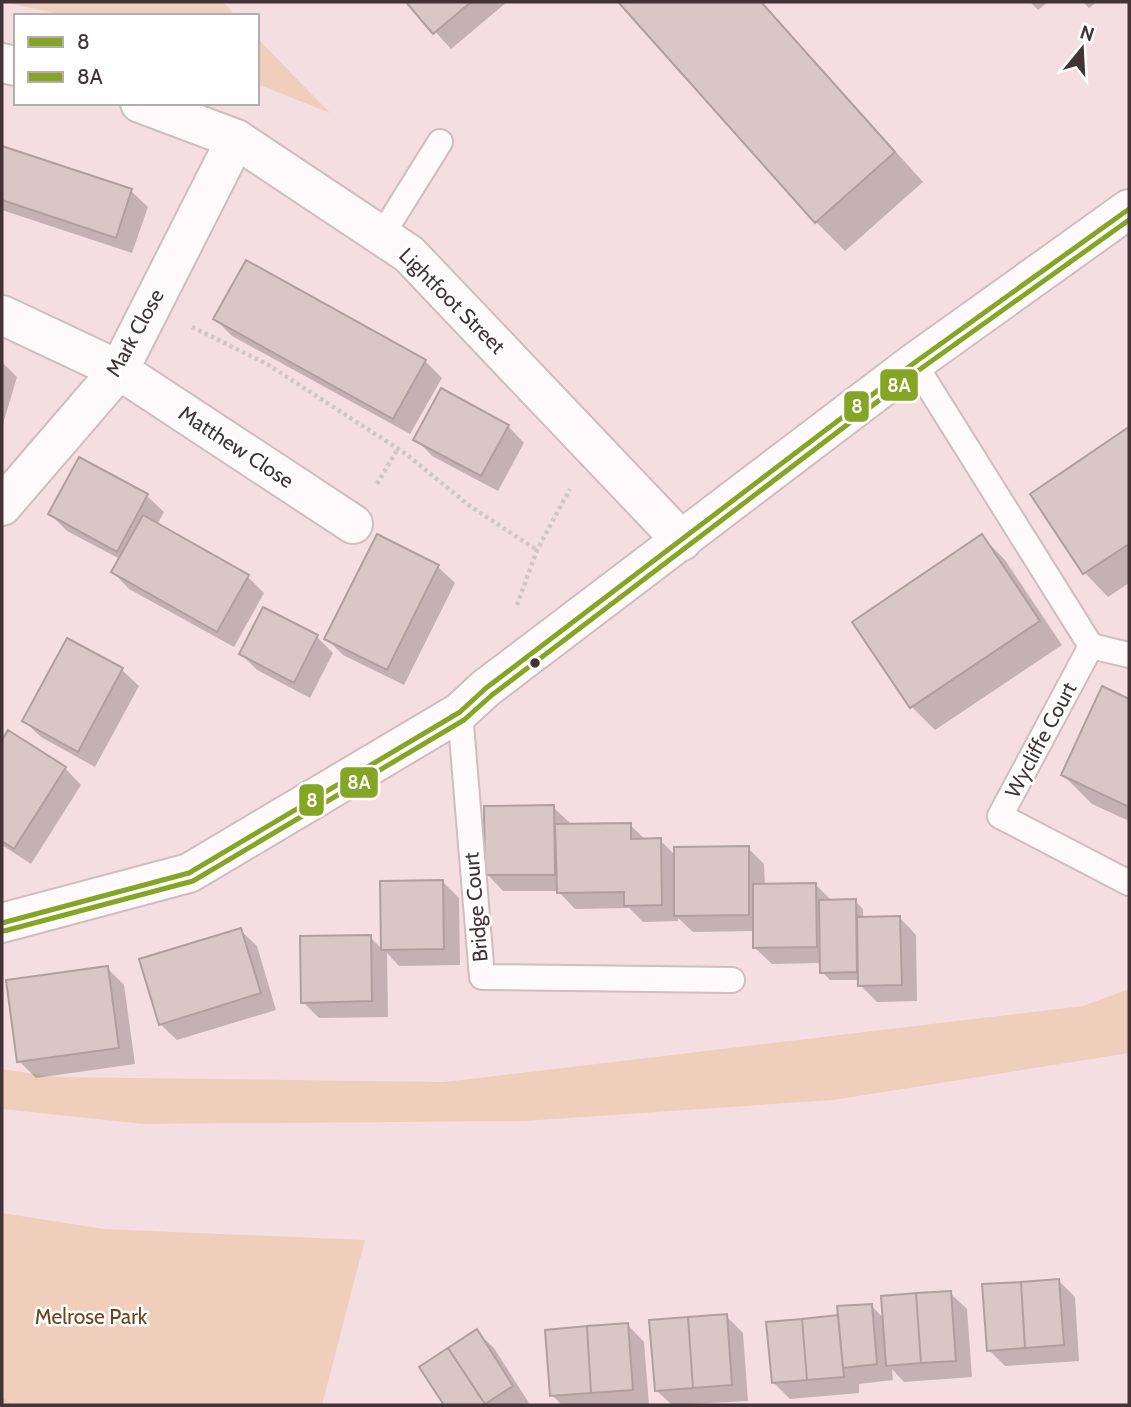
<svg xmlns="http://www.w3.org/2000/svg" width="1131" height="1407" font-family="Cabin,sans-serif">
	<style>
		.green { fill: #f0cebc }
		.shadow { fill: #0003 }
		.building { fill: #d9c7c7; stroke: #b09f9f; stroke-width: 2 }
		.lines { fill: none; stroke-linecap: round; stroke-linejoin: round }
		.service-casing { stroke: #cfbdc0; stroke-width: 28 }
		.minor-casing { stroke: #cfbdc0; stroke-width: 42 }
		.tertiary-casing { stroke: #cfbdc0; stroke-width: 42 }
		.path { stroke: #cec7c8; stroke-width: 4.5; stroke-dasharray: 3.5 3.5; stroke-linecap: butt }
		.service { stroke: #fefafb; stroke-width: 24 }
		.minor { stroke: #fefafb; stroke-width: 38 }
		.tertiary { stroke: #fefafb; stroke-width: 38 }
		.bus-1-casing { stroke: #fff; stroke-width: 10 }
		.bus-2-casing { stroke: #fff; stroke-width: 10 }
		.bus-1 { stroke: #85a524; stroke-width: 5 }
		.bus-2 { stroke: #85a524; stroke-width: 5 }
		.bus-dot { fill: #433336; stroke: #fff; stroke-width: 2.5 }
		.labels { text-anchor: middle; stroke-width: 5; stroke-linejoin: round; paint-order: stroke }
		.street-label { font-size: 21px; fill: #433336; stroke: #fff }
		.park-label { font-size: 21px; fill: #6f441a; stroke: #fff }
		.line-badge { stroke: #fff; stroke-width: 2.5 }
		.badge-label { font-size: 19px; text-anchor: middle; font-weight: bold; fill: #fff }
	</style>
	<rect width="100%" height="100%" fill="#f5dee2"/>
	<!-- green -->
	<path class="green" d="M 4,2 L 223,2 L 236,16 L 67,16 Z
		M 257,38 L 330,113 L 257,84 Z
		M 1129,989 L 1129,1053 L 833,1100 L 524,1121 L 144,1124 L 2,1109 L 2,1069 L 55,1077 L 444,1082 L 1083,1006 Z
		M 2,1213 L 104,1229 L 365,1240 L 322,1405 L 2,1405 Z"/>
	<!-- shadow -->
	<path class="shadow" d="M 408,2 L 507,2 L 451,49 Z
		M 620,2 L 761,2 L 923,182 L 845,251 L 816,222 Z
		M 1030,2 L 1048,2 L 1038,10 Z
		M 1083,2 L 1097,2 L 1089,8 Z
		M 2,147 L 131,191 L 148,207 L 132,253 L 2,210 Z
		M 215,319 L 425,361 L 442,378 L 410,434 L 232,336 Z
		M 2,362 L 17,377 L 2,427 Z
		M 508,426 L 524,443 L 498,491 L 432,456 L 416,439 Z
		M 1129,430 L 1129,583 L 1108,597 L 1085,573 L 1033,494 Z
		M 80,459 L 147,496 L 164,512 L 157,525 L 248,577 L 264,593 L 234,647 L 129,589 L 113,572 L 120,559 L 67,531 L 50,514 Z
		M 378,536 L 438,567 L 455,583 L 404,685 L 343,655 L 327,639 Z
		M 982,536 L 1005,560 L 1062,645 L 935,730 L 912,707 Z
		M 317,637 L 333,653 L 310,698 L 257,670 L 241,654 Z
		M 68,640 L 122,670 L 139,686 L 95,767 L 41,737 L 24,721 Z
		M 1103,689 L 1129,701 L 1129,821 L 1092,804 L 1063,775 Z
		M 9,732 L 65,768 L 81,785 L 31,864 L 2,845 L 2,743 Z
		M 553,807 L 570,823 L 570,826 L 630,825 L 646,840 L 660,840 L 675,855 L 748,848 L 764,864 L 765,886 L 816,885 L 832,901 L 855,901 L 863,909 L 863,919 L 900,918 L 916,935 L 917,1001 L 877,1002 L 860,985 L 860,980 L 830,980 L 822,972 L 822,963 L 772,964 L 755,948 L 755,931 L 693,932 L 678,918 L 678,921 L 643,922 L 629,908 L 575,909 L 558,891 L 503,891 L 487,874 Z
		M 443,882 L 459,898 L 460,965 L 399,966 L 387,953 L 388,1017 L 319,1018 L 303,1002 L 370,937 L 382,949 Z
		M 240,930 L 257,946 L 276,1010 L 177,1040 L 160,1024 Z
		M 107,968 L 124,985 L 135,1064 L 36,1078 L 19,1061 Z
		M 1058,1280 L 1075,1297 L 1079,1361 L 1005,1366 L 989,1350 Z
		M 950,1293 L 967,1309 L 972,1377 L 904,1382 L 892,1369 L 893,1380 L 859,1384 L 859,1393 L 790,1399 L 773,1382 L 840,1317 L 871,1305 L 884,1319 Z
		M 726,1316 L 743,1333 L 748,1401 L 672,1405 L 656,1390 Z
		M 628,1325 L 644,1342 L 649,1405 L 562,1405 L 552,1395 Z
		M 477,1332 L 494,1348 L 529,1403 L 525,1405 L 446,1405 L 422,1368 Z"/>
	<!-- building -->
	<path class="building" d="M 406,2 L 471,2 L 433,34 Z
		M 618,2 L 761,2 L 895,152 L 815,223 Z
		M 2,146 L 132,189 L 116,238 L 2,200 Z
		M 246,260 L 426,360 L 393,419 L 213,319 Z
		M 441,388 L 509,425 L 481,476 L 413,440 Z
		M 1129,427 L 1129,544 L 1083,574 L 1030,494 Z
		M 79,457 L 148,494 L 117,552 L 48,514 Z
		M 143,515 L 249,575 L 217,632 L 111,572 Z
		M 377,534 L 439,565 L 387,670 L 324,639 Z
		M 982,534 L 1040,621 L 910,708 L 852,622 Z
		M 263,607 L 318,635 L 294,683 L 239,654 Z
		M 67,638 L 123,668 L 78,752 L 22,721 Z
		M 1102,686 L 1129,699 L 1129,807 L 1061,775 Z
		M 8,730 L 66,767 L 14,849 L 2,841 L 2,740 Z
		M 554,805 L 555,875 L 485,875 L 484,806 Z
		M 631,823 L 631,839 L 661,838 L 662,905 L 624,906 L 624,892 L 557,893 L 555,824 Z
		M 749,846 L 749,915 L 674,916 L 674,847 Z
		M 443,880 L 444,949 L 381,950 L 380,881 Z
		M 816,883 L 817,947 L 753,948 L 753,884 Z
		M 856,899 L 857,972 L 820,973 L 819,900 Z
		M 900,916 L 902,985 L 858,986 L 857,917 Z
		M 241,928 L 261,993 L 159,1025 L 139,959 Z
		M 371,935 L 372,1001 L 301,1003 L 300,936 Z
		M 108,966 L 119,1048 L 17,1062 L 6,980 Z
		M 1059,1279 L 1064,1345 L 1025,1348 L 1021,1282 Z
		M 1021,1282 L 1025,1348 L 987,1351 L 982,1284 Z
		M 951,1291 L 956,1361 L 921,1363 L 916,1293 Z
		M 916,1293 L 921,1363 L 886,1366 L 881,1296 Z
		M 872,1304 L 877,1364 L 843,1368 L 837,1306 Z
		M 727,1314 L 732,1385 L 693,1388 L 688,1317 Z
		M 838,1315 L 844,1377 L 807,1380 L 802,1319 Z
		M 688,1317 L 693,1388 L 655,1391 L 649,1320 Z
		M 802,1319 L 807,1380 L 772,1383 L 766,1322 Z
		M 628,1323 L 633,1390 L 591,1393 L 587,1326 Z
		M 587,1326 L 591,1393 L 550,1396 L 545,1330 Z
		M 477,1329 L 513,1386 L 485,1404 L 448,1348 Z
		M 448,1348 L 485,1404 L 483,1405 L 444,1405 L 419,1367 Z"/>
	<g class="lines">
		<defs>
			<path id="service" d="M 382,235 L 440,142
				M 914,363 L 1091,646 L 1000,816 L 1129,883
				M 1091,646 L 1129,655
				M 460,712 L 482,977 L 732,980"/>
			<path id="minor" d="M 2,315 L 119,370 L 353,524
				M 2,506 L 119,370 L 236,139"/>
			<path id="tertiary" d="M 2,63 L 16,66
				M 140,103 L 236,139 L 409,254 L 682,541
				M 2,923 L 189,873 L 460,712 L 486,688 L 914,363 L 1129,209"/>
		</defs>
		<!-- service casing -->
		<use href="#service" class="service-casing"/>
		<!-- minor casing -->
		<use href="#minor" class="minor-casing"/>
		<!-- tertiary casing -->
		<use href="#tertiary" class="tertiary-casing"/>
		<!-- path -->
		<path class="path" d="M 192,327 L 267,364 L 406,454 L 470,506 L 537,550
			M 377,484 L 397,450
			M 517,605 L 537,550 L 570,489
			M 2,1400 L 9,1405"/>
		<!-- service -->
		<use href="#service" class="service"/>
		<!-- minor -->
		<use href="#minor" class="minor"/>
		<!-- tertiary -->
		<use href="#tertiary" class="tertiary"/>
		<defs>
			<path id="bus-1" d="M 2,923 L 189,873 L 460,712 L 486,688 L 914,363 L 1129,209"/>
			<path id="bus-2" d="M 4,931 L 193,881 L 464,720 L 492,695 L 919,370 L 1129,220"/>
		</defs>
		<!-- bus-1 casing -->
		<use href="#bus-1" class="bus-1-casing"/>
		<!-- bus-2 casing -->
		<use href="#bus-2" class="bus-2-casing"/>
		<!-- bus-1 -->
		<use href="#bus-1" class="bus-1"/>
		<!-- bus-2 -->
		<use href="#bus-2" class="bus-2"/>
	</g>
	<!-- markers -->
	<circle class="bus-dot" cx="535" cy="663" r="6"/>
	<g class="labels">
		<!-- street labels -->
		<g class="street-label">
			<text transform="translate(452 301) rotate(45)" y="7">Lightfoot Street</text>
			<text transform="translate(135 333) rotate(-61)" y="7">Mark Close</text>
			<text transform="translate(236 447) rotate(33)" y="7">Matthew Close</text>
			<text transform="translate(1041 740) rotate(-62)" y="7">Wycliffe Court</text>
			<text transform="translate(476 907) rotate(-95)" y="7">Bridge Court</text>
		</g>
		<!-- park labels -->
		<g class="park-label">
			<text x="91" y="1324">Melrose Park</text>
		</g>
	</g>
	<g class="line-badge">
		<rect x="879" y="368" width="40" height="34" rx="7" fill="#85a524"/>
		<rect x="843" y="390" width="27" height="33" rx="7" fill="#85a524"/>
		<rect x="339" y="766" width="40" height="33" rx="7" fill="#85a524"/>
		<rect x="298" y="783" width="27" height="34" rx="7" fill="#85a524"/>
	</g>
	<g class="badge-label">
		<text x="899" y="392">8A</text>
		<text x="857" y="413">8</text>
		<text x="359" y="789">8A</text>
		<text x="312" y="807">8</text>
	</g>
	<!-- border -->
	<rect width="1131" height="1407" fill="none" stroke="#433336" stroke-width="7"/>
	<!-- legend -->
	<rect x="14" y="14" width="245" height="91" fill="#ffffff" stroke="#b4adaf" stroke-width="2"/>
	<rect x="28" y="37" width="35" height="10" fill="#85a524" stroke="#b4adaf" stroke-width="2"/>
	<text x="77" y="49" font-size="21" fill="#433336">8</text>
	<rect x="28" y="72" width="35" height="10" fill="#85a524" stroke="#b4adaf" stroke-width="2"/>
	<text x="77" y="84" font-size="21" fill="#433336">8A</text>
	<!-- north arrow -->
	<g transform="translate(1082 49) rotate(18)" stroke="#ffffff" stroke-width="5" paint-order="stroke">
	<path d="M0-5L12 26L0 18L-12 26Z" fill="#433336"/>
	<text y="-10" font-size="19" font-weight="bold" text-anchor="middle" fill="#433336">N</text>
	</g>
</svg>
